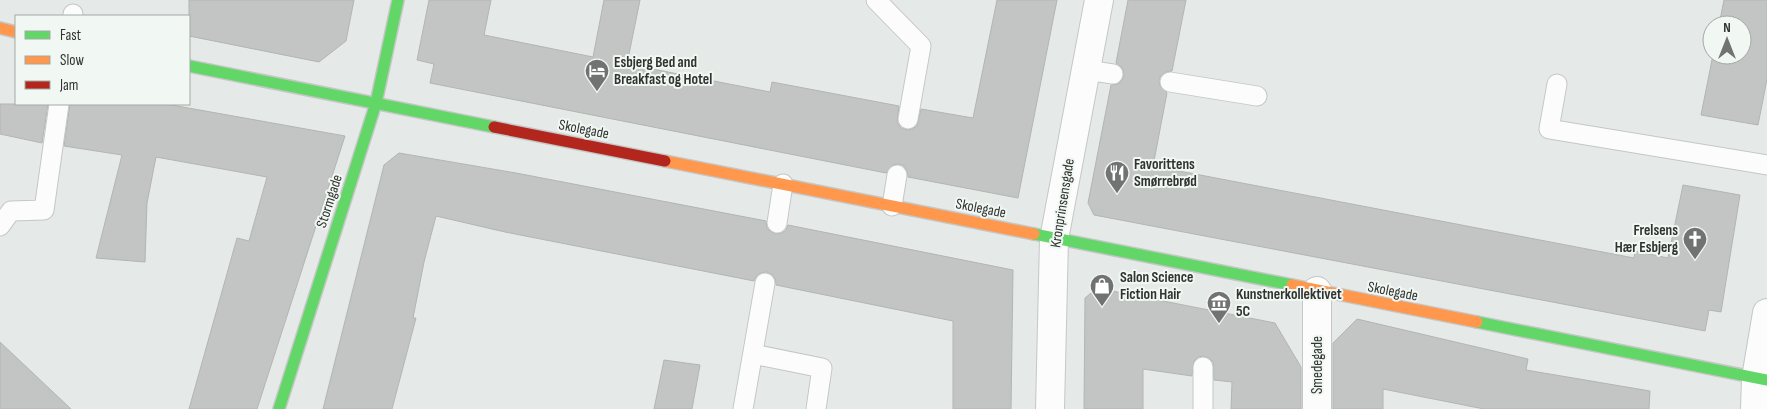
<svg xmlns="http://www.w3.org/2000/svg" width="1767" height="409" font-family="'Sofia Sans Condensed',sans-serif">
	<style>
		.building { fill: #c2c5c4; stroke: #b2b5b3 }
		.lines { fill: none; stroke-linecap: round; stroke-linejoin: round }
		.lane-casing { stroke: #c4c7c6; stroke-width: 21 }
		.street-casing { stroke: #c4c7c6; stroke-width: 30 }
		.fast-casing { stroke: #c4c7c6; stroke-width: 14 }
		.slow-casing { stroke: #c4c7c6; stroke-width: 14 }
		.jam-casing { stroke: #c4c7c6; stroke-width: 14 }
		.lane { stroke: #fbfcfb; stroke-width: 19 }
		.street { stroke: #fbfcfb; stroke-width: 28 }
		.fast { stroke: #63d668; stroke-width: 11 }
		.slow { stroke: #ff974d; stroke-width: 11 }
		.jam { stroke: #b3261e; stroke-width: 11 }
		.labels { text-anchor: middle; stroke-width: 4; stroke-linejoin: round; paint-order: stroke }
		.poi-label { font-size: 15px; font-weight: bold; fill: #313331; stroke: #f1f7f3; text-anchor: start }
		.street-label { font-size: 15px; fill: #313331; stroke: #f1f7f3 }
	</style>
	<rect width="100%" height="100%" fill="#e5e9e7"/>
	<!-- building -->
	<path class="building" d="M 189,0 L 354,0 L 346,41 L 319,62 L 189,36 Z
		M 429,0 L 491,0 L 484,35 L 593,57 L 604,0 L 640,0 L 627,64 L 770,92 L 772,82 L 899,106 L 897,122 L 901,128 L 907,130 L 912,129 L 917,126 L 921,109 L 973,118 L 997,0 L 1057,0 L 1018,198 L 908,177 L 907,171 L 904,166 L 899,164 L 893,165 L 886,173 L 430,83 L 434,64 L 417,60 Z
		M 1128,0 L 1186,0 L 1172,71 L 1166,72 L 1161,75 L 1159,80 L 1160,86 L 1167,93 L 1153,166 L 1634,258 L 1635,251 L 1668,258 L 1683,185 L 1740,195 L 1721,312 L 1709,310 L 1705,331 L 1094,215 L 1088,203 L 1111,85 L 1118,84 L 1121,81 L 1124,76 L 1123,69 L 1116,63 Z
		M 1724,0 L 1767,0 L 1767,79 L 1758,125 L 1701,115 L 1713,55 L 1742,55 L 1742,25 L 1719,25 Z
		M 0,104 L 48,104 L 42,143 L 0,134 Z
		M 70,104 L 166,104 L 345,136 L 257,409 L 189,409 L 237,238 L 249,241 L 267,177 L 156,157 L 147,203 L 145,262 L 96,258 L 122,155 L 64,146 Z
		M 399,153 L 516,173 L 766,221 L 767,228 L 770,231 L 775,234 L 782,233 L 786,230 L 788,225 L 1013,270 L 1011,409 L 953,409 L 953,321 L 776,285 L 775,279 L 773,275 L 767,272 L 761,273 L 757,275 L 754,281 L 505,232 L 436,216 L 424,262 L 413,318 L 416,318 L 392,409 L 323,409 L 384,165 Z
		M 1097,288 L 1275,323 L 1301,367 L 1301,409 L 1231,409 L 1232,382 L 1214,380 L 1213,362 L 1209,358 L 1203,356 L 1198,357 L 1194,361 L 1192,376 L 1143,369 L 1143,409 L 1084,409 L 1085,298 Z
		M 1357,319 L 1528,359 L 1526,370 L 1650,391 L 1649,409 L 1484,409 L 1383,389 L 1383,409 L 1333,409 L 1333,343 Z
		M 0,342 L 71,409 L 0,409 Z
		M 664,360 L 700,365 L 692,409 L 654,409 Z"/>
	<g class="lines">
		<defs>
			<path id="lane" d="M 876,0 L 921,46 L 908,119
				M 73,16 L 73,14
				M 1086,70 L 1113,74
				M 1170,82 L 1257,96
				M 1557,84 L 1549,129 L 1767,165
				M 892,206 L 897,175
				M 777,223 L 783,184
				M 0,226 L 11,211 L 44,210 L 59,104
				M 753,354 L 822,368 L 816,409
				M 1203,367 L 1203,409
				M 743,409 L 765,283"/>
			<path id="street" d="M 1317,291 L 1317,409
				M 1050,409 L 1054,239 L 1099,0
				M 1755,409 L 1756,378 L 1767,313"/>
			<path id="fast" d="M 189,66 L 494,127
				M 1034,234 L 1292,285
				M 1477,322 L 1767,380
				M 279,409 L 376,103 L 398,0"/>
			<path id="slow" d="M 0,28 L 16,32
				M 665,161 L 1034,234
				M 1292,285 L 1477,322"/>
			<path id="jam" d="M 494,127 L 665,161"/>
		</defs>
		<!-- lane casing -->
		<use href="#lane" class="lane-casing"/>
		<!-- street casing -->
		<use href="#street" class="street-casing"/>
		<!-- fast casing -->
		<use href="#fast" class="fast-casing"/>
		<!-- slow casing -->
		<use href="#slow" class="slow-casing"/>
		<!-- jam casing -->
		<use href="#jam" class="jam-casing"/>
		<!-- lane -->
		<use href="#lane" class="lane"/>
		<!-- street -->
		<use href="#street" class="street"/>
		<!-- fast -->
		<use href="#fast" class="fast"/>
		<!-- slow -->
		<use href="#slow" class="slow"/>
		<!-- jam -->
		<use href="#jam" class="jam"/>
	</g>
	<!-- icons -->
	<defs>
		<symbol id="hotel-pin" viewBox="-11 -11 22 30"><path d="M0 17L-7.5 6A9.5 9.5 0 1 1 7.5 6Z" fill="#707371" stroke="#f1f7f3"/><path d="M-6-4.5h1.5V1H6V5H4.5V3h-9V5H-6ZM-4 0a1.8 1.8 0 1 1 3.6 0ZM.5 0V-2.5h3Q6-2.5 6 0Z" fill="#fff"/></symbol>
		<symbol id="restaurant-pin" viewBox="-11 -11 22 30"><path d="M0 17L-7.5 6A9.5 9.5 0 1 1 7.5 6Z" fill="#707371" stroke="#f1f7f3"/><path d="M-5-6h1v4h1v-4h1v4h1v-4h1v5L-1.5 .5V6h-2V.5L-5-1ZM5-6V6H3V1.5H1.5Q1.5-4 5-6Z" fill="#fff"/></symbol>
		<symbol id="church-pin" viewBox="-11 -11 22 30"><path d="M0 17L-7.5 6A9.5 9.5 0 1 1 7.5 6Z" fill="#707371" stroke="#f1f7f3"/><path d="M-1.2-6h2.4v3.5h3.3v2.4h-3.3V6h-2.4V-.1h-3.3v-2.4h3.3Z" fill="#fff"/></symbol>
		<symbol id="shop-pin" viewBox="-11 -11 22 30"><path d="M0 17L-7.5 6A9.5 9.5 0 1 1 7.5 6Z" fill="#707371" stroke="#f1f7f3"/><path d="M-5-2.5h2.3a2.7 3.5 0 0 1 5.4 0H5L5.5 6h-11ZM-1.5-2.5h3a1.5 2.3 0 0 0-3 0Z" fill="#fff"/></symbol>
		<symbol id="museum-pin" viewBox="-11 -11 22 30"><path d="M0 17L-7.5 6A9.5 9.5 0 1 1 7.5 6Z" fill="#707371" stroke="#f1f7f3"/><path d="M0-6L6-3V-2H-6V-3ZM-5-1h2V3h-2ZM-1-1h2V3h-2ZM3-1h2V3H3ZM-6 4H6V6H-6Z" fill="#fff"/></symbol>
	</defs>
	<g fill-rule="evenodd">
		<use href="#hotel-pin" x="583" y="57" width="28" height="38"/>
		<use href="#restaurant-pin" x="1103" y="159" width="28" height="38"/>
		<use href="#church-pin" x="1681" y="225" width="28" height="38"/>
		<use href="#shop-pin" x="1088" y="272" width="28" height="38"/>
		<use href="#museum-pin" x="1205" y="289" width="28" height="38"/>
	</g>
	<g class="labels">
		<!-- poi labels -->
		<g class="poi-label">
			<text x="614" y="67">Esbjerg Bed and<tspan x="614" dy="17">Breakfast og Hotel</tspan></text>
			<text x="1134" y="169">Favorittens<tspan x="1134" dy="17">Smørrebrød</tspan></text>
			<text x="1678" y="235" text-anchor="end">Frelsens<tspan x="1678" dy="17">Hær Esbjerg</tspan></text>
			<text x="1120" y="282">Salon Science<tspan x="1120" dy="17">Fiction Hair</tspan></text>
			<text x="1236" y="299">Kunstnerkollektivet<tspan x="1236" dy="17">5C</tspan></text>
		</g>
		<!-- street labels -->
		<g class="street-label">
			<text transform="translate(584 129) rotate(11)" y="5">Skolegade</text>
			<text transform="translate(329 201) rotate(-72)" y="5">Stormgade</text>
			<text transform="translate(1062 203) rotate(-81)" y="5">Kronprinsensgade</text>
			<text transform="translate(981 208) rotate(11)" y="5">Skolegade</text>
			<text transform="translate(1393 291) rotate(11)" y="5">Skolegade</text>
			<text transform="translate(1317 365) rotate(-90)" y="5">Smedegade</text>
		</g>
	</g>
	<!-- legend -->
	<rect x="15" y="15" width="175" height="90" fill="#f1f7f3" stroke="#a4a9a5"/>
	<rect x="25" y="31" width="25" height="8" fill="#63d668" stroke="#a4a9a5"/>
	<text x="60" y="40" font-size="15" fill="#313331">Fast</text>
	<rect x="25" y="56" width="25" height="8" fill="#ff974d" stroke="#a4a9a5"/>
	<text x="60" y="65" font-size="15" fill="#313331">Slow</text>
	<rect x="25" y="81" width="25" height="8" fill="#b3261e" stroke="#a4a9a5"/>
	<text x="60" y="90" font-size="15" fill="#313331">Jam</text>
	<!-- north arrow -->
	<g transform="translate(1727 40)"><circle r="24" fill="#f1f7f3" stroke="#a4a9a5"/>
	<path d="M0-4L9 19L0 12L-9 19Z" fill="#707371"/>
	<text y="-8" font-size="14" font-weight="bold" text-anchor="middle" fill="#313331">N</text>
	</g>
</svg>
